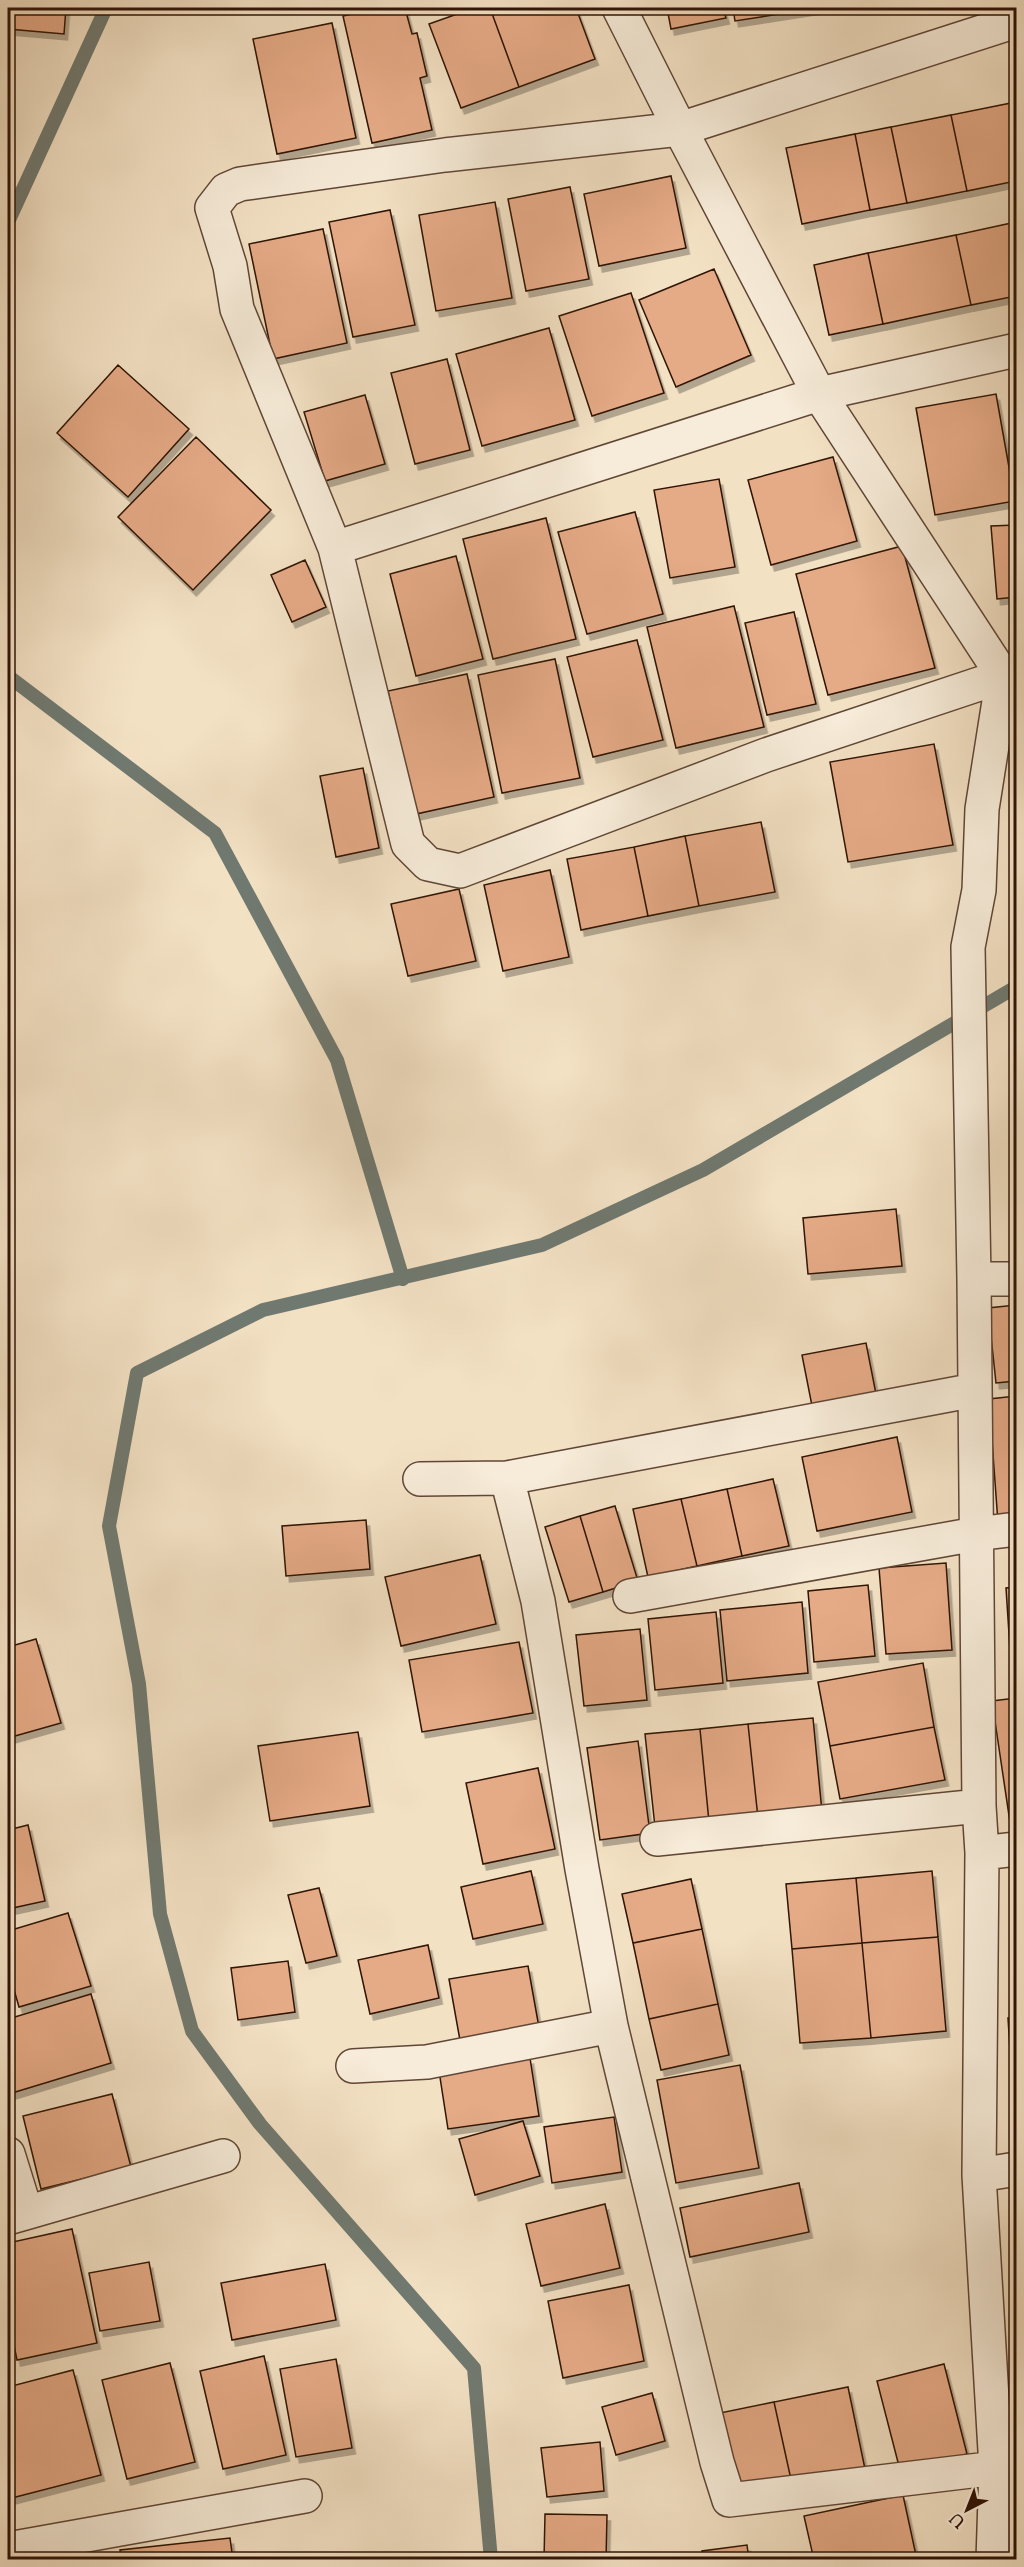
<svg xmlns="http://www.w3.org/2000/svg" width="1024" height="2567" font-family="'Sorts Mill Goudy',serif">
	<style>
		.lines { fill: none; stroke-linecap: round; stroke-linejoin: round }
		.stream { stroke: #707970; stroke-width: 14 }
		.building { fill: #e5aa86; stroke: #2f1306; stroke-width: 1.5; filter: url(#shadow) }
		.minor-casing { stroke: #604636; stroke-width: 36 }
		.minor { stroke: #f7ecd9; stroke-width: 33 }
	</style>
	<defs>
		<filter id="shadow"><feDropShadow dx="3.5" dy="6" stdDeviation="0" flood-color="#0004"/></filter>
	</defs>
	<rect width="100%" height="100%" fill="#f3e1c4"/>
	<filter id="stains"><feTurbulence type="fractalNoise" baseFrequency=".00333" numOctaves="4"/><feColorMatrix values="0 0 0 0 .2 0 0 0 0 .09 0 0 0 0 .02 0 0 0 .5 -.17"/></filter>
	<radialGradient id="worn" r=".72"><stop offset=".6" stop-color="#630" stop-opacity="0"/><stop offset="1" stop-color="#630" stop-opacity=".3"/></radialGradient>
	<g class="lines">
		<!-- stream -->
		<path class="stream" d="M 8,222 L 106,8
			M 8,676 L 215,833 L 337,1060 L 403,1279
			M 491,2560 L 474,2368 L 260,2124 L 192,2031 L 160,1914 L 139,1684 L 109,1526 L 137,1373 L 263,1310 L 542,1245 L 703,1170 L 1016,987"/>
	</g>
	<!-- building -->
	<path class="building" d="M 8,8 L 66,8 L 64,34 L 8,29 Z
		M 380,8 L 405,8 L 412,34 L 417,33 L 427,76 L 420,78 L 432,130 L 372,143 L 343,16 Z
		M 474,8 L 490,8 L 519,87 L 461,108 L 429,24 Z
		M 490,8 L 576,8 L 595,59 L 519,87 Z
		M 667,8 L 723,8 L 726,18 L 671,29 Z
		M 733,8 L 818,8 L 735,21 Z
		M 332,23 L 356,138 L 277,154 L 253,39 Z
		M 1016,102 L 1016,181 L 967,191 L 951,115 Z
		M 951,115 L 967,191 L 907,203 L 891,127 Z
		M 891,127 L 907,203 L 870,210 L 855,134 Z
		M 855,134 L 870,210 L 802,224 L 786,148 Z
		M 671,176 L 686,248 L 599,266 L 584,194 Z
		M 570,187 L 589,279 L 526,291 L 508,199 Z
		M 495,202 L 512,298 L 436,311 L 419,215 Z
		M 390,210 L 415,325 L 353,337 L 329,222 Z
		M 1016,222 L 1016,296 L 971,305 L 956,235 Z
		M 323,229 L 347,343 L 273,359 L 249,244 Z
		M 956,235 L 971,305 L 883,324 L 868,253 Z
		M 868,253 L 883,324 L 829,335 L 814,265 Z
		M 714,269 L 751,355 L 676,387 L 639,300 Z
		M 631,293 L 664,393 L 592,416 L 559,316 Z
		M 549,328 L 575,420 L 482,446 L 456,354 Z
		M 447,359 L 470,450 L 415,464 L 391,373 Z
		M 118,365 L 189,429 L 128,497 L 57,433 Z
		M 996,394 L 1015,501 L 935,515 L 916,408 Z
		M 365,395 L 385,464 L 325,481 L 304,412 Z
		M 196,437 L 271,510 L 193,590 L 118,517 Z
		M 833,457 L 857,541 L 771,565 L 748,480 Z
		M 719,479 L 735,567 L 670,578 L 654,490 Z
		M 635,512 L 663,614 L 587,634 L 558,532 Z
		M 546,518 L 576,639 L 493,659 L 463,539 Z
		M 1016,525 L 1016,597 L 997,599 L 991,526 Z
		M 902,546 L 935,668 L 828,695 L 796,574 Z
		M 456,556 L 483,659 L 416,676 L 390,574 Z
		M 305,560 L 326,607 L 292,622 L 271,575 Z
		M 734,606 L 764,727 L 676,748 L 647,627 Z
		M 794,612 L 816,704 L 767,715 L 745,623 Z
		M 637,640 L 663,740 L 593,757 L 567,657 Z
		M 555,659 L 580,778 L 502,793 L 478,675 Z
		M 467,674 L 494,797 L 416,814 L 388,691 Z
		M 934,744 L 953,845 L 848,862 L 830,762 Z
		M 363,768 L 379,848 L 336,857 L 320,776 Z
		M 761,822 L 775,892 L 699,906 L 685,836 Z
		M 685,836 L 699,906 L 648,916 L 634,847 Z
		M 634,847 L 648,916 L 581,930 L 567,859 Z
		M 550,870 L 569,957 L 503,971 L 484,885 Z
		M 459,889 L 476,961 L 408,976 L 391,904 Z
		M 1013,1156 L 1016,1156 L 1016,1256 Z
		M 896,1209 L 902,1266 L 808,1274 L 803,1218 Z
		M 1016,1305 L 1016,1381 L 996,1383 L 988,1308 Z
		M 866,1343 L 877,1399 L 813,1411 L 802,1355 Z
		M 1016,1396 L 1016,1522 L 998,1523 L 989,1399 Z
		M 897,1437 L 912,1512 L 817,1531 L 802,1457 Z
		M 773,1479 L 789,1546 L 742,1556 L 727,1489 Z
		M 727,1489 L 742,1556 L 697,1566 L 681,1499 Z
		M 681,1499 L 697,1566 L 648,1577 L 633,1509 Z
		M 615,1506 L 638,1581 L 603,1592 L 580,1516 Z
		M 580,1516 L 603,1592 L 569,1602 L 545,1527 Z
		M 366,1520 L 370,1569 L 286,1576 L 282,1526 Z
		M 480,1555 L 496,1624 L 401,1646 L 385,1577 Z
		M 946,1563 L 952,1650 L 886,1654 L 879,1568 Z
		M 868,1585 L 875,1656 L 814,1662 L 808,1591 Z
		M 1016,1587 L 1016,1680 L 1012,1680 L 1006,1588 Z
		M 802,1602 L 808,1673 L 727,1681 L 720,1610 Z
		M 716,1612 L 723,1683 L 655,1690 L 648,1619 Z
		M 640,1629 L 647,1700 L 584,1706 L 576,1635 Z
		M 36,1639 L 61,1723 L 8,1738 L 8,1647 Z
		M 519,1642 L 533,1713 L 422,1732 L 409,1660 Z
		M 923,1663 L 934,1727 L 830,1746 L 818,1682 Z
		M 1016,1698 L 1016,1828 L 1011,1829 L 992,1701 Z
		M 813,1718 L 822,1812 L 758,1818 L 748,1724 Z
		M 748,1724 L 758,1818 L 709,1822 L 700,1729 Z
		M 934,1727 L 945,1780 L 840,1799 L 830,1746 Z
		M 700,1729 L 709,1822 L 655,1827 L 645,1734 Z
		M 358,1732 L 370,1806 L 270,1821 L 258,1746 Z
		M 638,1741 L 650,1833 L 600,1840 L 587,1748 Z
		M 538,1768 L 555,1849 L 483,1864 L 466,1783 Z
		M 28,1825 L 45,1901 L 8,1909 L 8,1830 Z
		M 531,1871 L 543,1924 L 473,1939 L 461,1887 Z
		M 932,1871 L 938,1937 L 862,1943 L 856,1878 Z
		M 856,1878 L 862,1943 L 792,1949 L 786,1884 Z
		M 691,1879 L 702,1929 L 633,1943 L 622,1894 Z
		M 319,1888 L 337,1956 L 306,1963 L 288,1895 Z
		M 68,1913 L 91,1986 L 19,2007 L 8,1969 L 8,1931 Z
		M 702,1929 L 718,2004 L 649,2019 L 633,1943 Z
		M 938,1937 L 946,2031 L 871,2038 L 862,1943 Z
		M 862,1943 L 871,2038 L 800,2043 L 792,1949 Z
		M 428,1945 L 439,1998 L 370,2014 L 358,1960 Z
		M 288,1961 L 295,2012 L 238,2020 L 231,1968 Z
		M 528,1966 L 540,2033 L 461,2046 L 449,1979 Z
		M 91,1994 L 111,2063 L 12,2093 L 8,2079 L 8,2019 Z
		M 718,2004 L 729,2055 L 661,2070 L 649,2019 Z
		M 1008,2018 L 1016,2018 L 1016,2097 L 1013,2097 Z
		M 530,2058 L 539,2116 L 448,2129 L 439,2071 Z
		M 740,2065 L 759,2168 L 676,2183 L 657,2080 Z
		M 112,2094 L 131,2167 L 41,2189 L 23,2116 Z
		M 614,2117 L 622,2172 L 552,2183 L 544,2127 Z
		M 523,2121 L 540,2176 L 475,2195 L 459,2139 Z
		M 799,2183 L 809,2232 L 690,2257 L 680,2208 Z
		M 605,2204 L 620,2268 L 541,2286 L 526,2224 Z
		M 72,2229 L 97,2343 L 17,2360 L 8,2316 L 8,2243 Z
		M 149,2262 L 160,2321 L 100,2331 L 89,2273 Z
		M 325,2264 L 336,2320 L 232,2340 L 221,2283 Z
		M 629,2285 L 644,2361 L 563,2378 L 548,2301 Z
		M 264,2356 L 286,2455 L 223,2469 L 200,2371 Z
		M 336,2359 L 352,2448 L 296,2457 L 280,2369 Z
		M 170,2363 L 195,2462 L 127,2479 L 102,2380 Z
		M 944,2364 L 967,2454 L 900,2470 L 877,2381 Z
		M 73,2370 L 101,2475 L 8,2499 L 8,2387 Z
		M 848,2387 L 865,2469 L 792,2484 L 774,2402 Z
		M 652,2393 L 665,2441 L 616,2455 L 602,2407 Z
		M 774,2402 L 792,2484 L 732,2495 L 715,2414 Z
		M 600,2442 L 604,2491 L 547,2497 L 541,2448 Z
		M 903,2495 L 917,2560 L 814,2560 L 804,2516 Z
		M 545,2514 L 607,2515 L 606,2560 L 544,2560 Z
		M 230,2538 L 233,2560 L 121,2560 L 120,2550 Z
		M 747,2545 L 749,2560 L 703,2560 L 702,2551 Z"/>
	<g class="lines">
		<defs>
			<path id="minor" d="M 619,8 L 680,129 L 819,394 L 1003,676 L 982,809 L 979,890 L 968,947 L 974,1279 L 979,1806 L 982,1853 L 979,2175 L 996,2468 L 993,2560
				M 1016,21 L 680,129 L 445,155 L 240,184 L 226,190 L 212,208 L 230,266 L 237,309 L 335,548 L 408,844 L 428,864 L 460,871 L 766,755 L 1003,676 L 1016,673
				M 335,548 L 819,394 L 1016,350
				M 974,1279 L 1016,1279
				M 507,1478 L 538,1601 L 582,1869 L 611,2026 L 717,2462 L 729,2500 L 996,2468
				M 420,1479 L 507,1478 L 975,1390
				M 630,1596 L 976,1534 L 1016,1529
				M 657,1839 L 979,1806
				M 982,1853 L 1016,1849
				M 353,2066 L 427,2062 L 611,2026
				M 8,2154 L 26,2212
				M 979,2175 L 1016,2169
				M 8,2218 L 223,2156
				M 8,2549 L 305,2496"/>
		</defs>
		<!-- minor casing -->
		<use href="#minor" class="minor-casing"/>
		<!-- minor -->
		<use href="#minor" class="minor"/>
	</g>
	<!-- margin -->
	<rect width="1024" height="2567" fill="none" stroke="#f3e1c4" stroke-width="30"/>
	<rect x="9" y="9" width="1006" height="2549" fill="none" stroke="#2f1306" stroke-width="3"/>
	<rect x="15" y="15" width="994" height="2537" fill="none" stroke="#2f1306" stroke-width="1.5"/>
	<!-- north arrow -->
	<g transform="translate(967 2510) rotate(222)" stroke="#f7ecd9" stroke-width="4.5" paint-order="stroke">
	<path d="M0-4.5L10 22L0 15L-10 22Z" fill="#2f1306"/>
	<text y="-9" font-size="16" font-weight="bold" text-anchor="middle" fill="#2f1306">U</text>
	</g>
	<rect width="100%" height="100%" filter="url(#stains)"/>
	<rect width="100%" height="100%" fill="url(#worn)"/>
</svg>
